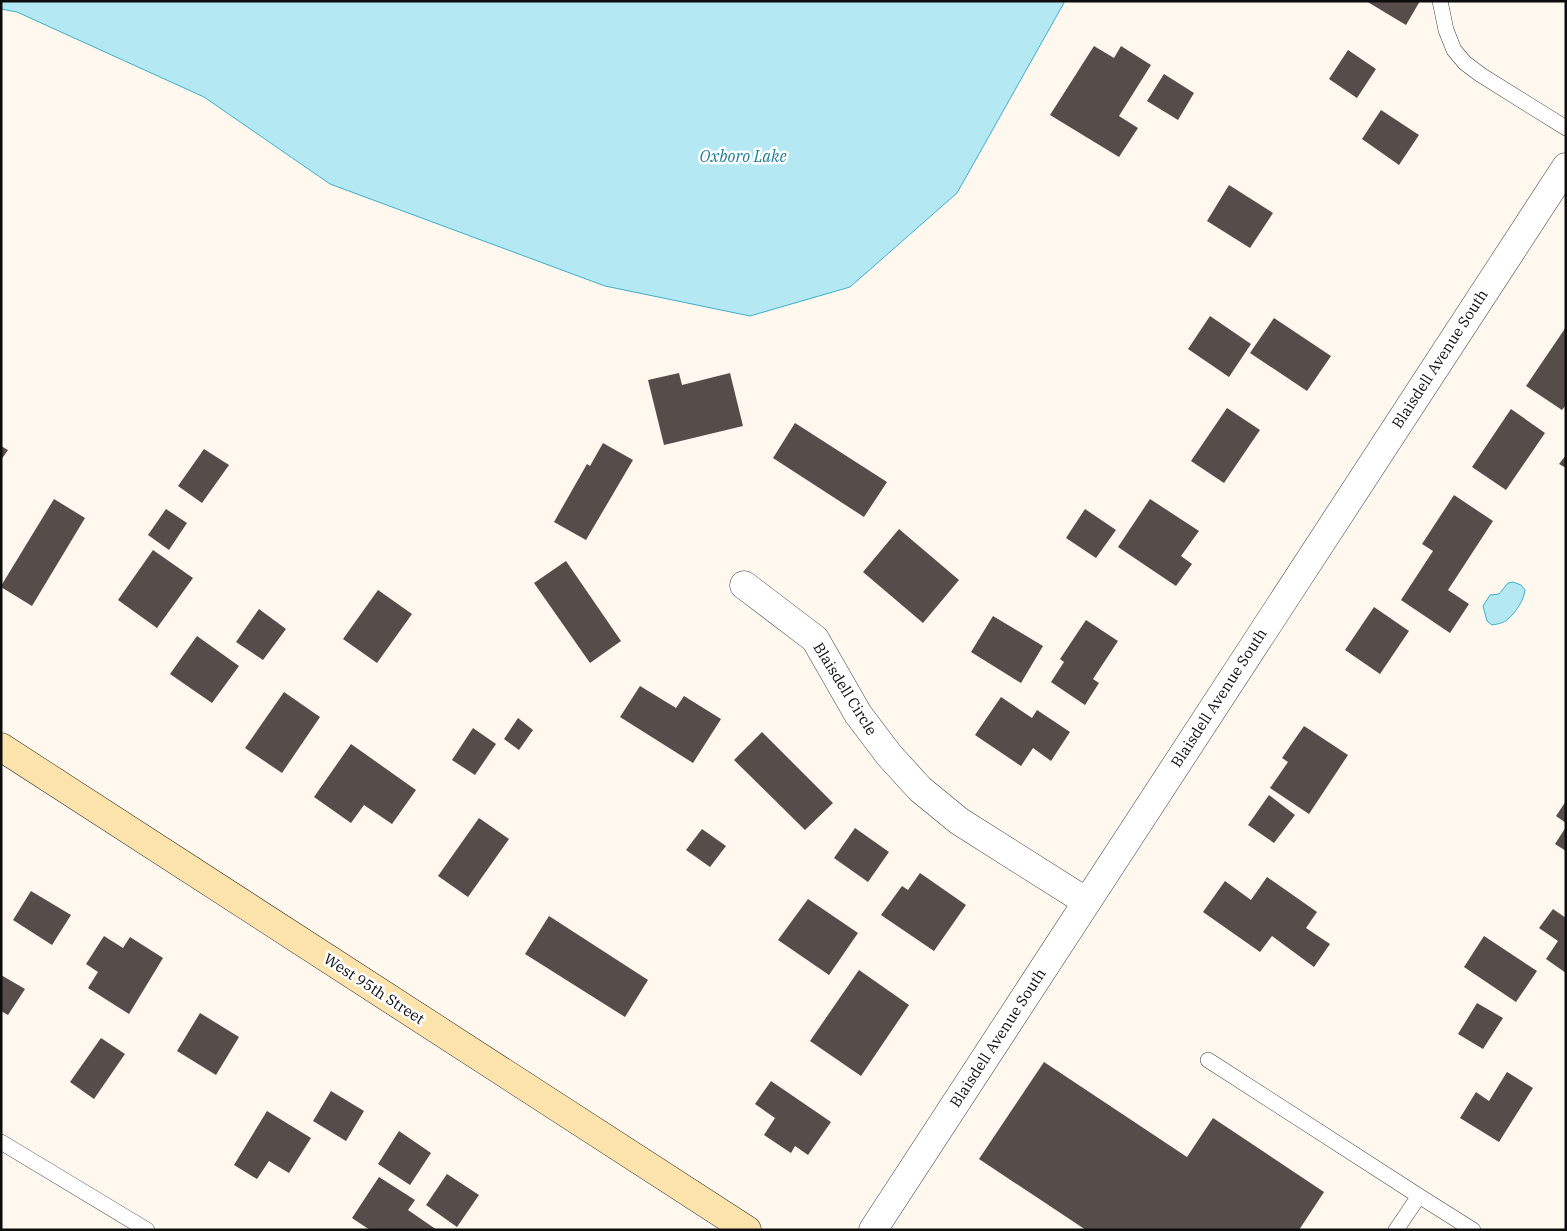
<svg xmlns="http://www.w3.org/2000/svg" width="1567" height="1231" font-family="'IBM Plex Serif',serif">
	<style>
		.water { fill: #b4e9f4; stroke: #3eaec9 }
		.building { fill: #564c4a }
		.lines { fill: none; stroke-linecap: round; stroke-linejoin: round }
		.lane-casing { stroke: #404040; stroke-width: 16 }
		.street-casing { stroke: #404040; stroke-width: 29 }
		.secondary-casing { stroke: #2f2f2f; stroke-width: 29 }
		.lane { stroke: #fff; stroke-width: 15 }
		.street { stroke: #fff; stroke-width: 28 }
		.secondary { stroke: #fce3ab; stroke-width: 28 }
		.labels { text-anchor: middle; stroke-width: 5; stroke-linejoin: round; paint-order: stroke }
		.street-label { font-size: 15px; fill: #0d0d0d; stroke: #fff }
		.water-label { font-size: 16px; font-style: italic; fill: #1a7d9b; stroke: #fff }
	</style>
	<rect width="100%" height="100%" fill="#fef8ee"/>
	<!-- water -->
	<path class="water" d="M 1,1 L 1065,1 L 957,193 L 850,287 L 750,316 L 605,286 L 330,184 L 204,97 L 17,12 L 1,9 Z
		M 1513,582 L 1521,585 L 1525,590 C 1524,600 1516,612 1508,619 C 1504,623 1498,624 1492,625 L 1487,621 L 1483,606 L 1490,595 L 1499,594 L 1508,583 Z"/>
	<!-- building -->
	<path class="building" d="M 1366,1 L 1420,1 L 1406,25 Z
		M 1094,46 L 1114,58 L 1121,46 L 1151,65 L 1119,116 L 1138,128 L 1119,157 L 1050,115 Z
		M 1348,50 L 1376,69 L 1357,98 L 1329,79 Z
		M 1164,74 L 1194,93 L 1178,120 L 1147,101 Z
		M 1381,110 L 1419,135 L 1399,165 L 1362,139 Z
		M 1229,185 L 1273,213 L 1250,248 L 1207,221 Z
		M 1210,316 L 1251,344 L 1229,377 L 1188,349 Z
		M 1274,318 L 1331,356 L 1307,391 L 1250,353 Z
		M 1566,327 L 1566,405 L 1562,410 L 1526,386 Z
		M 679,373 L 682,385 L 730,373 L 743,426 L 664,445 L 648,380 Z
		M 1227,408 L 1260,430 L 1224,483 L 1191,461 Z
		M 1511,409 L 1545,433 L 1506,490 L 1472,467 Z
		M 795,423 L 887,482 L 864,517 L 773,458 Z
		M 603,443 L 633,460 L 586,540 L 554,522 L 587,464 L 590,466 Z
		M 1,446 L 8,450 L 1,460 Z
		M 204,449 L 229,465 L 202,503 L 178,486 Z
		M 1566,455 L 1566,468 L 1559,464 Z
		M 1454,495 L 1493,521 L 1448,590 L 1469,604 L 1450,633 L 1401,600 L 1433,551 L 1422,544 Z
		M 54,499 L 85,518 L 32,606 L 1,587 L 1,586 Z
		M 1150,499 L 1199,531 L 1181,556 L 1192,564 L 1176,586 L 1118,547 Z
		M 166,509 L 187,523 L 169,550 L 148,535 Z
		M 1085,509 L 1116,530 L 1096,558 L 1066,538 Z
		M 899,529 L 959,580 L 923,623 L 863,572 Z
		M 153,550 L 193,578 L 157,628 L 118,600 Z
		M 566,561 L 621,641 L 590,663 L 534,583 Z
		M 378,590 L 412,614 L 377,663 L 343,639 Z
		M 1374,607 L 1409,631 L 1380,674 L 1345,650 Z
		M 259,609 L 286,629 L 263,660 L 236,642 Z
		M 993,616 L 1043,646 L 1021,683 L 971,652 Z
		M 1086,620 L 1118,641 L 1093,679 L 1099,683 L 1085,705 L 1051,682 L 1064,662 L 1060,659 Z
		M 197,636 L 239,666 L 212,703 L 170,674 Z
		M 640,686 L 676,708 L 684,696 L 721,719 L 693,763 L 620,717 Z
		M 284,692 L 320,717 L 282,773 L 245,748 Z
		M 1001,697 L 1032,718 L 1037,710 L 1070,732 L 1051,761 L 1033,748 L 1021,766 L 975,735 Z
		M 518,718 L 533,730 L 519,750 L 504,739 Z
		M 1304,726 L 1348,755 L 1309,814 L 1270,788 L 1288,762 L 1282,758 Z
		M 473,728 L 496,744 L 475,775 L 452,760 Z
		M 762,732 L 833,803 L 805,830 L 734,760 Z
		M 351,744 L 416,790 L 392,824 L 364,805 L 351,823 L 314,797 Z
		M 1269,795 L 1295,815 L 1274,843 L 1248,825 Z
		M 1566,801 L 1566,823 L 1556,816 Z
		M 479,818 L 509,839 L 468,897 L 438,876 Z
		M 1566,827 L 1566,851 L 1555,844 Z
		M 855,828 L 889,852 L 868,882 L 834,858 Z
		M 702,829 L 726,846 L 710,867 L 686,850 Z
		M 920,873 L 966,905 L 934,951 L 881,915 L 902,886 L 908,890 Z
		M 1267,877 L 1317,912 L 1306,928 L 1330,944 L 1314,967 L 1272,936 L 1260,952 L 1203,912 L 1225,881 L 1251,900 Z
		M 31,891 L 71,915 L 52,945 L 13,920 Z
		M 808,899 L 858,933 L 829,975 L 778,940 Z
		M 1553,909 L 1566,918 L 1566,973 L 1546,959 L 1558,941 L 1539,928 Z
		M 549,916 L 648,980 L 625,1017 L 525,954 Z
		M 104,936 L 123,948 L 130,937 L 163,958 L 129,1014 L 88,988 L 98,972 L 86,964 Z
		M 1484,936 L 1537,971 L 1516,1002 L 1464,967 Z
		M 859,970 L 909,1005 L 861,1076 L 810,1041 Z
		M 1,975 L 25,989 L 8,1015 L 1,1011 Z
		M 1477,1003 L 1503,1018 L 1483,1049 L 1458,1034 Z
		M 200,1013 L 239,1037 L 216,1075 L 177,1051 Z
		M 101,1038 L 125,1054 L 94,1099 L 70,1082 Z
		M 1044,1062 L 1187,1157 L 1213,1118 L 1324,1192 L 1299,1230 L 1086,1230 L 979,1159 Z
		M 1507,1072 L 1533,1088 L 1499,1142 L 1460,1118 L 1476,1092 L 1489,1101 Z
		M 771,1081 L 831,1122 L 808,1155 L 795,1146 L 791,1153 L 764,1135 L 775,1118 L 755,1104 Z
		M 331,1091 L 364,1111 L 346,1141 L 313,1121 Z
		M 267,1111 L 311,1138 L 289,1173 L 269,1161 L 257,1179 L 234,1165 Z
		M 399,1131 L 431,1153 L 410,1185 L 378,1164 Z
		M 447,1174 L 479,1195 L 457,1227 L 426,1205 Z
		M 379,1177 L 415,1200 L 408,1210 L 437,1230 L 370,1230 L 352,1218 Z"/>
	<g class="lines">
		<defs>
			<path id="lane" d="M 1440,1 L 1446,30 L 1454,50 L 1465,63 L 1481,75 L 1566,128
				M 1208,1060 L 1419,1196
				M 1,1142 L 147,1230
				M 1396,1230 L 1419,1196 L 1473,1230"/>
			<path id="street" d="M 744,585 L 815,639 L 858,714 L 889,755 L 920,789 L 959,821 L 1087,902
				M 873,1230 L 1566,167"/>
			<path id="secondary" d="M 1,747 L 747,1230"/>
		</defs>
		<!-- lane casing -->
		<use href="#lane" class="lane-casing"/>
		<!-- street casing -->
		<use href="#street" class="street-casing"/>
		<!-- secondary casing -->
		<use href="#secondary" class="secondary-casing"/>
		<!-- lane -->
		<use href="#lane" class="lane"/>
		<!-- street -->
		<use href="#street" class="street"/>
		<!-- secondary -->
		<use href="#secondary" class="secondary"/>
	</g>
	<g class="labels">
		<!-- street labels -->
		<g class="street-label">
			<text transform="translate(1440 359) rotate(-57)" y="5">Blaisdell Avenue South</text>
			<text transform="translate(845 689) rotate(58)" y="5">Blaisdell Circle</text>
			<text transform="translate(1219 698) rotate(-57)" y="5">Blaisdell Avenue South</text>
			<text transform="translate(374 989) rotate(33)" y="5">West 95th Street</text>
			<text transform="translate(998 1038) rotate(-57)" y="5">Blaisdell Avenue South</text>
		</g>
		<!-- water labels -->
		<g class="water-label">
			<text x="743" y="162">Oxboro Lake</text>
		</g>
	</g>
	<!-- border -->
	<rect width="1567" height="1231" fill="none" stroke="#0d0d0d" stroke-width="5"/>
</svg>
